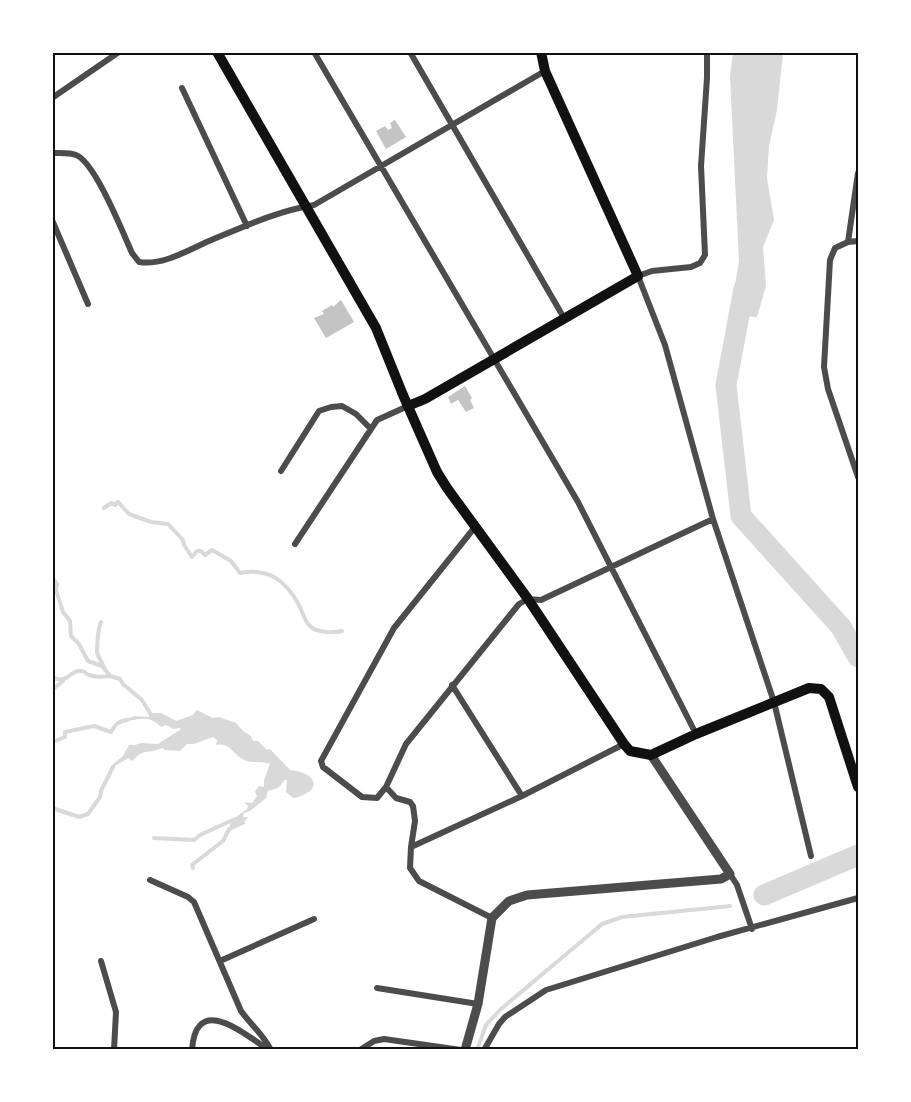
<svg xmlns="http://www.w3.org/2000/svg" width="911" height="1102" font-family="'Space Grotesk',sans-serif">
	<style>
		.water { fill: #d9d9d9 }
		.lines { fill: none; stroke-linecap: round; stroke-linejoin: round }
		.stream { stroke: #d9d9d9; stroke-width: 4 }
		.river { stroke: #d9d9d9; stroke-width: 21 }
		.building { fill: #c4c4c4 }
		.minor { stroke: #4c4c4c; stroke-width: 6 }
		.tertiary { stroke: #4c4c4c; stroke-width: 9 }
		.secondary { stroke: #111; stroke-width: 10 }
		.neatline { fill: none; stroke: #111; stroke-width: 2 }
	</style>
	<rect width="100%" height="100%" fill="#fff"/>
	<!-- water -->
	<path class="water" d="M 733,53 L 783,53 L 777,110 L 769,146 L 767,178 L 774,220 L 763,247 L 766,286 L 757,317 L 730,315 L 739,261 L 730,77 Z
		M 148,709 L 151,713 L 161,713 L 176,721 L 193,715 L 197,710 L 213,718 L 219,717 L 236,723 L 243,731 L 251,736 L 253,741 L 258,741 L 267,750 L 270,749 L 290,770 C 319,773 323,792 293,798 L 286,792 L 287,780 L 285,780 L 278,788 L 268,791 L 266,798 L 250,811 L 244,813 L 243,817 L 248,817 L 245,821 L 245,824 L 227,832 L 232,820 L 247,809 L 248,806 L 244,802 L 252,803 L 257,796 L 255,792 L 259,786 L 264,787 L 264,780 L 270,764 C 263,761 254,763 247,761 C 233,757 232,742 216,745 L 217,740 L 213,737 L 194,744 L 187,744 L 180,751 L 165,750 L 162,748 C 146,755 146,747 132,761 L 128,758 L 109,770 L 112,765 L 123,756 L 129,745 L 135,745 L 141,743 L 158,744 L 181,729 L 180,728 L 174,729 L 166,725 L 161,727 C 148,713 138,721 122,721 L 134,716 L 149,717 Z"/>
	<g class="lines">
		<!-- stream -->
		<path class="stream" d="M 104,508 L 111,503 L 115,505 L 118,502 L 129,514 L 151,522 L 168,524 L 183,540 L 184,545 L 192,557 L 197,551 L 201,551 L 205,555 L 212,550 L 231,561 L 240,573 C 268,568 285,579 299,605 C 302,611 305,622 310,626 C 317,633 333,633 342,631
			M 52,578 L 57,584 L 56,590 L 63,612 L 70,621 L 71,636 L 79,644 L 88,661 L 102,666 L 110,676 L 120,679 L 123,684 L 142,700 L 150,713
			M 101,622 C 98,628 97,646 97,652 C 98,657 102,662 104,667
			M 52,677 C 69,685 69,670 80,671 C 88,671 82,673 89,675 C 95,677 104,677 110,676
			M 52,690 L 63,681
			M 52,742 L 65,737 L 65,732 L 94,726 L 111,732 C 115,725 118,721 127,720
			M 52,808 L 79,817 L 88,814 L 100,797 L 101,791 L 113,767
			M 154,838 L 194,840 L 200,835 L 235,819
			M 193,868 L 192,865 L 223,841 L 229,829
			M 477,1050 L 486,1025 L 501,1009 L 602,924 L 622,917 L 730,906"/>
		<!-- river -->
		<path class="river" d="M 744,289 L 726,385 L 741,516 L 841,627 L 858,657
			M 764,895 L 858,855"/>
	</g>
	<!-- building -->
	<path class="building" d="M 395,120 L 406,137 L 386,149 L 376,131 L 385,126 L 388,130 L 392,128 L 390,123 Z
		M 341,300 L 354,322 L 326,338 L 314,318 L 324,314 L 322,311 L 332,305 L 333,307 Z
		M 465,386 L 472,398 L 470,400 L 474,408 L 466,412 L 458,400 L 451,404 L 448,397 Z"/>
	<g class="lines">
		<!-- minor -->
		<path class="minor" d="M 314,52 L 578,502 L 696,734
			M 410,52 L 564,318
			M 707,52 L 707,78 L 701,166 L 705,255 L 700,263 L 691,267 L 652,271 L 638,276 L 665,345 L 713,519 L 774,702 L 811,856
			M 182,88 L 247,226
			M 52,98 L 119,52
			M 52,153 C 60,153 69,152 76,155 C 95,162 123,233 132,253 L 139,262 C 163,266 188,250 209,241 C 243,227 277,211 314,205 L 545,71
			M 52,220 L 88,304
			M 858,241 L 848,242 L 835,248 L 830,260 L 824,367 L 828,389 L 858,477
			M 848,242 L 858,173
			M 281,471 L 319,411 L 331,407 L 342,406 L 356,414 L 371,429
			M 475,527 L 394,628 L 321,761 L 323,767 L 362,797 L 377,798 L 386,787 L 406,744 L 519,604 L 528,599 L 541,600 L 713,519
			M 295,544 L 377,420 L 408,406
			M 452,685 L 522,796
			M 386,787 L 396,798 L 410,802 L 413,806 L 415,821 L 411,847
			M 730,874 L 737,885 L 752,929
			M 150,880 L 188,897 L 194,902 L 241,1011 C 251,1025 263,1034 271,1050
			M 492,918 L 419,881 L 410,868 L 411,847 L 522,796 L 624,744
			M 101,961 L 116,1012 L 114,1050
			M 220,961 L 314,919
			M 377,988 L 478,1004
			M 192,1050 C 196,992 244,1034 269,1050
			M 360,1050 L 374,1041 L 384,1039 L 461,1050
			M 484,1050 L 499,1024 L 505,1017 L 546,990 L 717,937 L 858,898"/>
		<!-- tertiary -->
		<path class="tertiary" d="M 465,1050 L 478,1004 L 492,918 L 509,901 L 527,895 L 721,879 L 730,874 L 651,755"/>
		<!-- secondary -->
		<path class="secondary" d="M 217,52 L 376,328 L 403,395 L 437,472 L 447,488 L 528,599 L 624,744 L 630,751 L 651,755 L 696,734 L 809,688 L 821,689 L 829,697 L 858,787
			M 408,406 L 425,399 L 638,276 L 545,71 L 541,52"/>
	</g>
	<!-- border -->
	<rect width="911" height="1102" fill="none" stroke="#ffffff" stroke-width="108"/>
	<rect x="54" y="54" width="803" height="994" class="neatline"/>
</svg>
